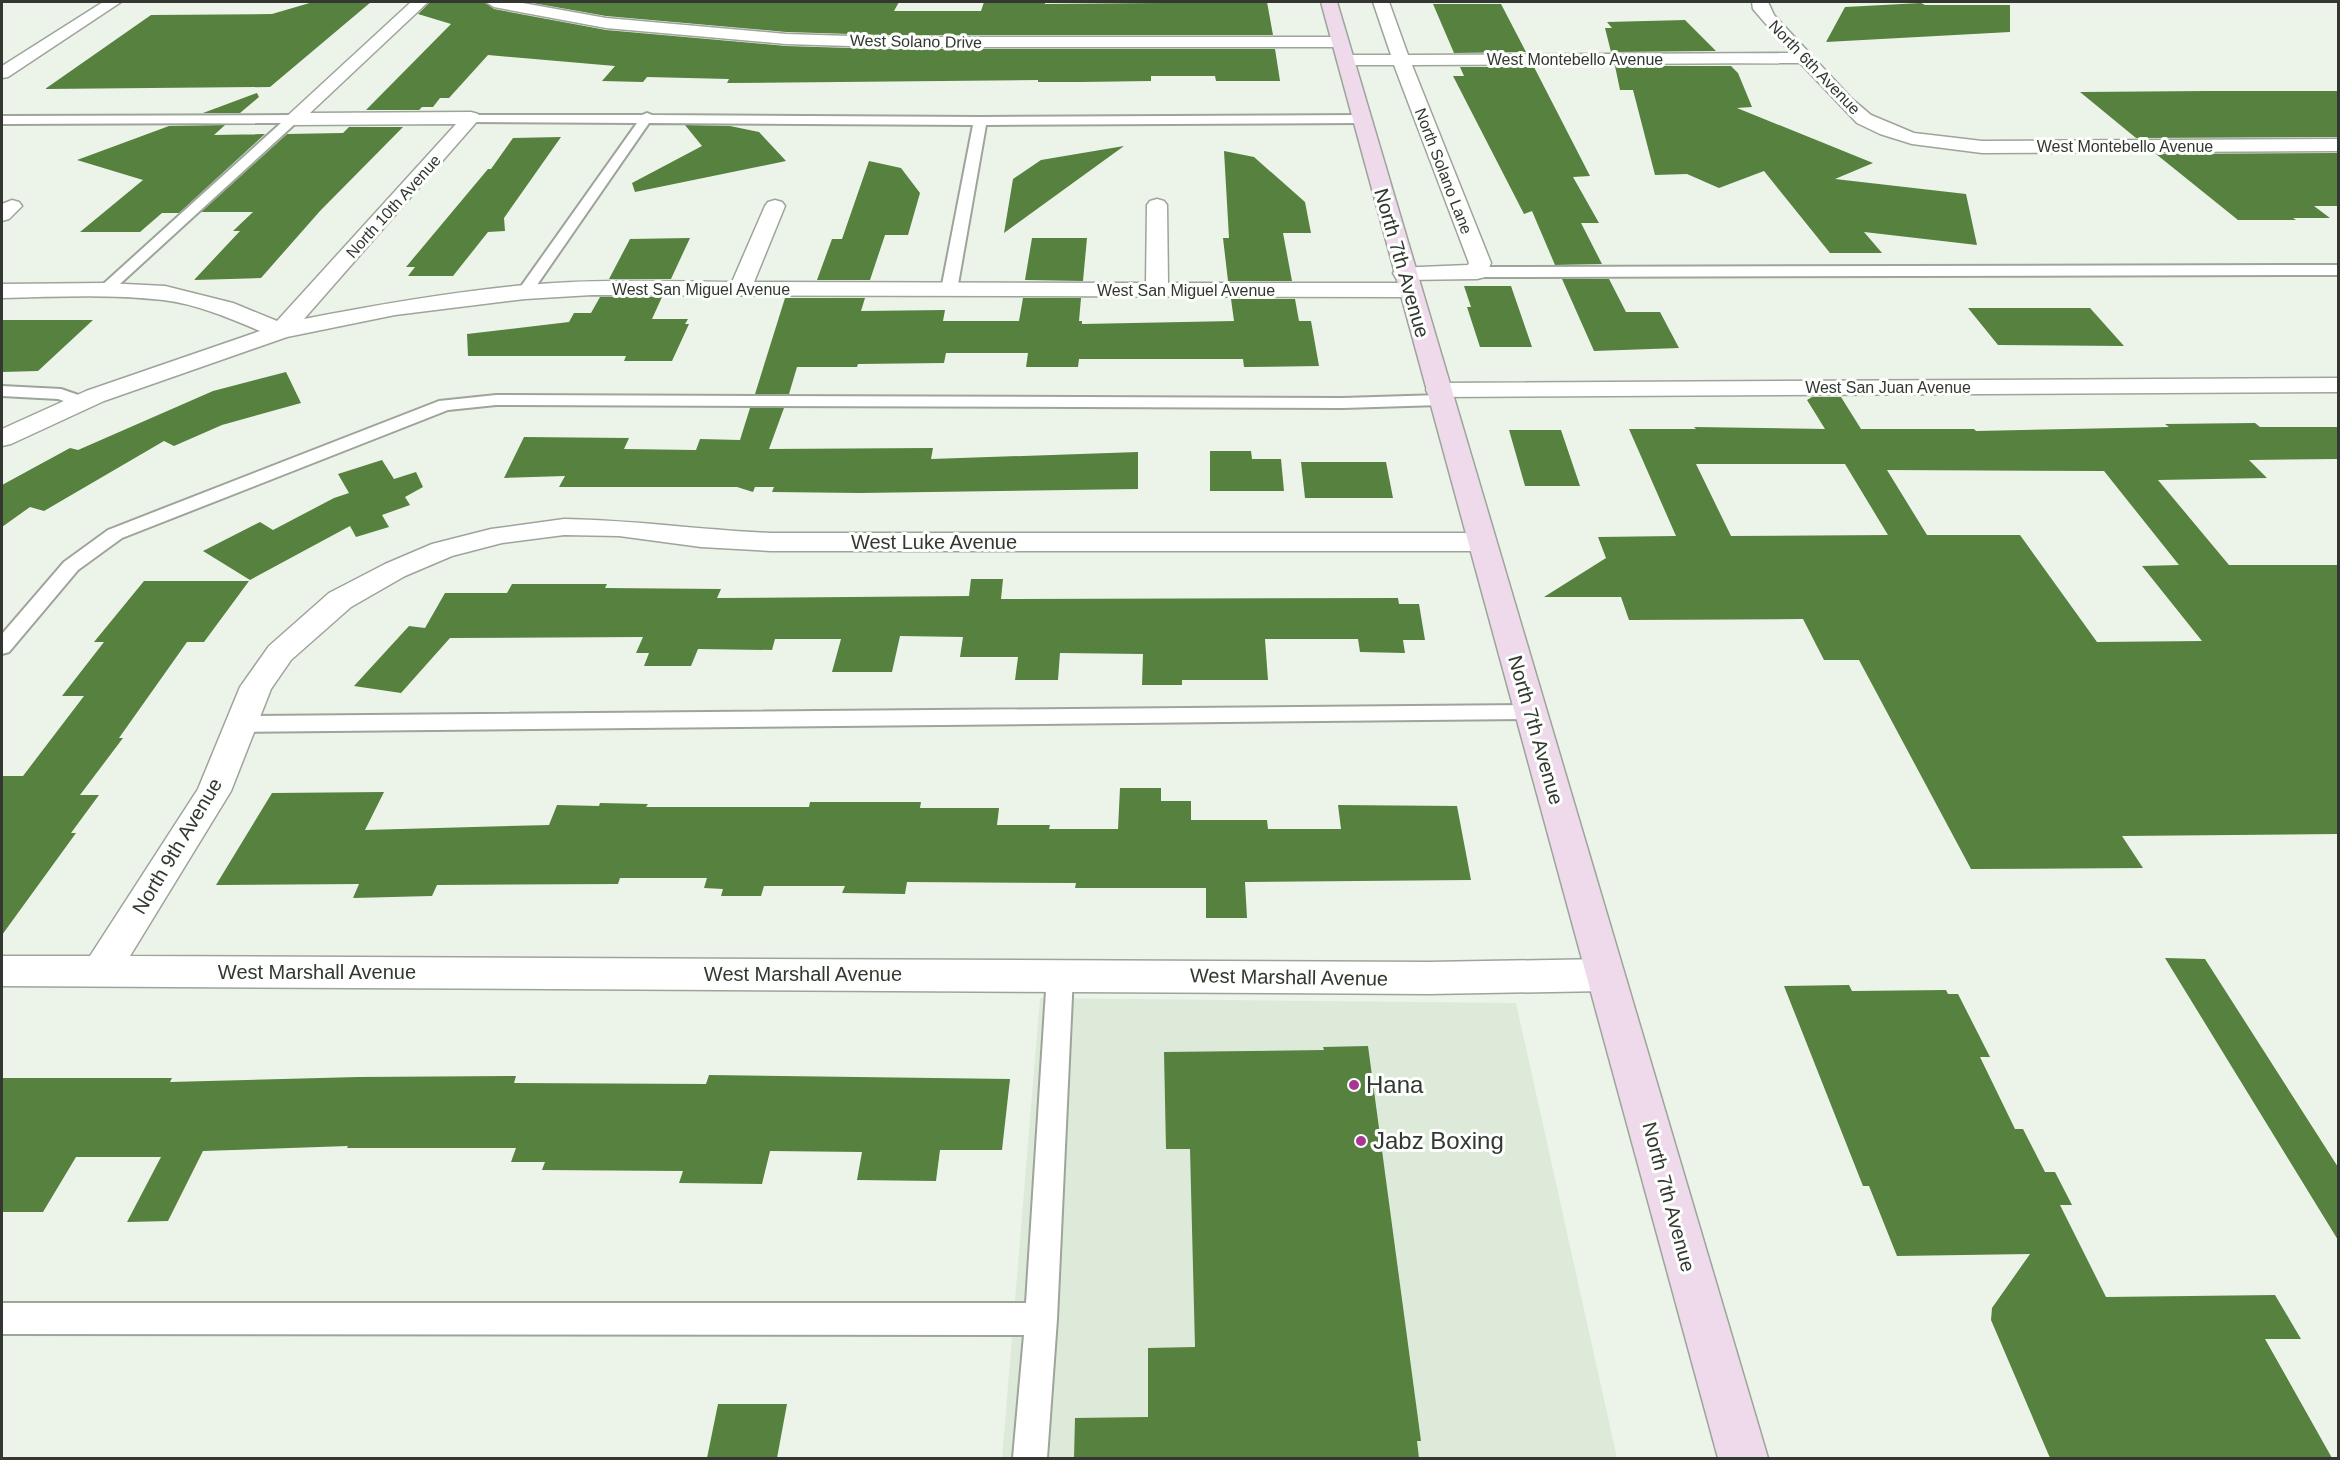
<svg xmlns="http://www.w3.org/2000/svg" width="2340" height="1460" font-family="Helvetica,sans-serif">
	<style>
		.built { fill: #deead9 }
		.building { fill: #56813f; fill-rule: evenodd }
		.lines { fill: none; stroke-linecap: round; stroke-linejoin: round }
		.service-casing { stroke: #9da49a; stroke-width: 4 }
		.minor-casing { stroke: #9da49a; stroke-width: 3 }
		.tertiary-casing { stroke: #9da49a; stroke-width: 3 }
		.secondary-casing { stroke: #9da49a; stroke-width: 3 }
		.service { fill: #fff; fill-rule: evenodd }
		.minor { fill: #fff; fill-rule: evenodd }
		.tertiary { fill: #fff; fill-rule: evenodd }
		.secondary { fill: #eedaea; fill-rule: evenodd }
		.poi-dot { fill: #a73794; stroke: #fdfffd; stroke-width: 2 }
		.labels { text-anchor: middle; stroke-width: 6; stroke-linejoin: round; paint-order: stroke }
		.far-street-label { font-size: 16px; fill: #333631; stroke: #fdfffd }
		.street-label { font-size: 20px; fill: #333631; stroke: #fdfffd }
		.near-poi-label { font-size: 24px; fill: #333631; stroke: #fdfffd; text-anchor: start }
	</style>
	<rect width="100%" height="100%" fill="#ecf4e9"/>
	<!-- built -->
	<path class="built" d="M 1040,998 L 1516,1003 L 1617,1458 L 1002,1458 Z"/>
	<!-- building -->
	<path class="building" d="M 313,2 L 371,2 L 270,87 L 45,89 L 151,15 L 272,14 Z
		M 430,2 L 484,2 L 494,9 L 606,30 L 786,46 L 882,49 L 1275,49 L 1280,81 L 1216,81 L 1215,76 L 1151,76 L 1151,81 L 1082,82 L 1038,82 L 1038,80 L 727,83 L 729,79 L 647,77 L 643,82 L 602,81 L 615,66 L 488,55 L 449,98 L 440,98 L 433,107 L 422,107 L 419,110 L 366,110 L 451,24 L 418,14 Z
		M 527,2 L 899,2 L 894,11 L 981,11 L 984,2 L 1045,2 L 1045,4 L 1267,2 L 1273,35 L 882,35 L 786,32 L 606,16 Z
		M 1921,3 L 1925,5 L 2010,5 L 2010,32 L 1826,42 L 1845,7 Z
		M 1433,4 L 1501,4 L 1526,52 L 1454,53 Z
		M 1685,20 L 1716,51 L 1611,52 L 1605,28 L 1612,28 L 1607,22 Z
		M 1615,66 L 1731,66 L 1738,73 L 1752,107 L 1737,108 L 1873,163 L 1835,179 L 1966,194 L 1977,245 L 1864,232 L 1882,253 L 1830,253 L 1764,171 L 1719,188 L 1687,174 L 1655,175 L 1633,90 L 1620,90 Z
		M 1460,67 L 1534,67 L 1590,176 L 1573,177 L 1599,223 L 1581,223 L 1602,264 L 1555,265 L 1532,211 L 1524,214 L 1453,76 L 1464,76 Z
		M 2207,91 L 2338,91 L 2338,137 L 2136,138 L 2080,92 Z
		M 257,93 L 259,97 L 240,113 L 203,113 Z
		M 225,125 L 214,135 L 265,134 L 179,213 L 162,213 L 140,232 L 80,232 L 143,180 L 77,160 L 169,126 Z
		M 685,125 L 730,126 L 759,132 L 786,161 L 635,192 L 632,183 L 702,146 Z
		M 349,127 L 403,127 L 320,211 L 261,278 L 194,280 L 240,231 L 233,231 L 253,212 L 201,212 L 287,134 L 343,133 Z
		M 561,137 L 504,218 L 505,231 L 488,232 L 453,276 L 408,276 L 415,267 L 406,267 L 488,169 L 491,169 L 513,138 Z
		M 1124,146 L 1004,233 L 1013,179 L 1041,160 Z
		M 1224,151 L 1254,157 L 1305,202 L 1311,233 L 1283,233 L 1292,281 L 1228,281 L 1223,238 L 1229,238 Z
		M 2338,153 L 2338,206 L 2314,206 L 2330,218 L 2293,218 L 2296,220 L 2238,220 L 2156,154 Z
		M 869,161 L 901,168 L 920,193 L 908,235 L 885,235 L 870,280 L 817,280 L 832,239 L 842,239 Z
		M 690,238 L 671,279 L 609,279 L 630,239 Z
		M 1032,238 L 1087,238 L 1083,281 L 1025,280 Z
		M 1562,279 L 1609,279 L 1626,312 L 1660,312 L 1679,348 L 1594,351 Z
		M 1464,286 L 1511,286 L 1532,347 L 1480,347 L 1467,307 L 1471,307 Z
		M 600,297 L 662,297 L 652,319 L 688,319 L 685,324 L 689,324 L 672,361 L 624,361 L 626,356 L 468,356 L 467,334 L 569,322 L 574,313 L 591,313 Z
		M 785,298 L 865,298 L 861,311 L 945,310 L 943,321 L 1019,321 L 1023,298 L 1081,298 L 1079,321 L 1082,321 L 1082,324 L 1234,321 L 1231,299 L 1295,299 L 1299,321 L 1311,321 L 1319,366 L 1244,367 L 1243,359 L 1079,359 L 1078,367 L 1026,367 L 1028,353 L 946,353 L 944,363 L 858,364 L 857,367 L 797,367 L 789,394 L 755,394 Z
		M 1968,308 L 2090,308 L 2124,346 L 1998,345 Z
		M 2,320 L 93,320 L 38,371 L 2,372 Z
		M 286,372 L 301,403 L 222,425 L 174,446 L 164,441 L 44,511 L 30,507 L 2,527 L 2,485 L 70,448 L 78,450 L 213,391 Z
		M 1812,397 L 1841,397 L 1861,429 L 1974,429 L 1976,431 L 2169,427 L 2165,424 L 2255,423 L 2260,427 L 2338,427 L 2338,459 L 2249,460 L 2267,478 L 2158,480 L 2229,565 L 2338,565 L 2338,834 L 2122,836 L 2143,868 L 1971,869 L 1859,660 L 1824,660 L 1803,619 L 1629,620 L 1621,597 L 1544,597 L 1606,558 L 1598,537 L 1676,536 L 1629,429 L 1696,429 L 1694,427 L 1825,429 L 1807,400 ZM 1696,464 L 1845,464 L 1888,535 L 1731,536 ZM 1887,470 L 2104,471 L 2179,565 L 2142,566 L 2202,641 L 2097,642 L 2020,535 L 1927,535 Z
		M 750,408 L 784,408 L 769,449 L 933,448 L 931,459 L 1138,452 L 1138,489 L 860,493 L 772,492 L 774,487 L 755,487 L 753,492 L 737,487 L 559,487 L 565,476 L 504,478 L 524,437 L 629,438 L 624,449 L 696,450 L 700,439 L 740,440 Z
		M 1509,430 L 1561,430 L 1580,486 L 1525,486 Z
		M 1210,451 L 1251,451 L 1252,459 L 1281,459 L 1284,491 L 1210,491 Z
		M 382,460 L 394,479 L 416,472 L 423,487 L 405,497 L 410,505 L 382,515 L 389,527 L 356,537 L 350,526 L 250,580 L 203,551 L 260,522 L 273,530 L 334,498 L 349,493 L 338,474 Z
		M 1301,462 L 1386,462 L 1393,498 L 1305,498 Z
		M 971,579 L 1003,579 L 1001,599 L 1398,598 L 1399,604 L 1419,604 L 1425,640 L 1403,640 L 1405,653 L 1360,652 L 1358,639 L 1265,639 L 1268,680 L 1182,680 L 1182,685 L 1142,685 L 1143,654 L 1060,653 L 1058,680 L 1015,680 L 1018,657 L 960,657 L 963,637 L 900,636 L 892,672 L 832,672 L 841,639 L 775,639 L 772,650 L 698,649 L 691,666 L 644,666 L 649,653 L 636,653 L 643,637 L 450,638 L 401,693 L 354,686 L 409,626 L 425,628 L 445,593 L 507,593 L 512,584 L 607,584 L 605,588 L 721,589 L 717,598 L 969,596 Z
		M 144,581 L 249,581 L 204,642 L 187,642 L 119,738 L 123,738 L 80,795 L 99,795 L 71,833 L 76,833 L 2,935 L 2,776 L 23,776 L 84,696 L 62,696 L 104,642 L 94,642 Z
		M 1120,788 L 1161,788 L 1161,801 L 1191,801 L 1191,820 L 1267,820 L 1268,829 L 1341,829 L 1338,805 L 1457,806 L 1471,880 L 1245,882 L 1247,918 L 1206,918 L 1206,888 L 1075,888 L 1076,883 L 907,882 L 905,894 L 842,893 L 845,886 L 764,886 L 761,896 L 721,896 L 723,889 L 704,888 L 707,878 L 620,878 L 618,884 L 437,885 L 432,896 L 353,898 L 359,884 L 216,885 L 272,793 L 384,792 L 365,830 L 549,825 L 557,805 L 599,806 L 600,803 L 648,804 L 646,807 L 809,807 L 810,802 L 921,802 L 920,808 L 999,808 L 997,825 L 1050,825 L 1049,829 L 1118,829 Z
		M 2165,958 L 2205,959 L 2338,1167 L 2338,1240 Z
		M 1849,985 L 1852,991 L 1946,990 L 1948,994 L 1958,994 L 1990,1057 L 1980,1057 L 2015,1129 L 2023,1129 L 2045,1172 L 2055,1172 L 2072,1205 L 2060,1205 L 2106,1297 L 2275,1295 L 2301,1339 L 2265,1339 L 2332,1458 L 2050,1458 L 1991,1320 L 1992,1308 L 2030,1254 L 1897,1256 L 1869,1186 L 1863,1186 L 1784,986 Z
		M 1368,1046 L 1421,1441 L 1417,1441 L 1419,1458 L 1074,1458 L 1075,1418 L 1148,1417 L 1148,1348 L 1195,1347 L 1190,1149 L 1166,1149 L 1164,1052 L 1324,1050 L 1323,1047 Z
		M 709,1075 L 1010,1079 L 1002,1150 L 940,1150 L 936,1181 L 857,1180 L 862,1152 L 770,1151 L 762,1184 L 679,1183 L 683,1171 L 542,1170 L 545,1162 L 511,1162 L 516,1148 L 347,1148 L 348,1146 L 203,1151 L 168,1221 L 127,1222 L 161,1157 L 76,1157 L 43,1212 L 2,1212 L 2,1078 L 172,1078 L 170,1082 L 358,1077 L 516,1076 L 514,1083 L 706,1084 Z
		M 718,1404 L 787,1404 L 777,1458 L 707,1458 Z"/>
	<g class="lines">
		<defs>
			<path id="service" d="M 647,113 L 652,115 L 980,117 L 1362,115 L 1368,119 L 1362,123 L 986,125 L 957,290 L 949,295 L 941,290 L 973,125 L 649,123 L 530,295 L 520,295 L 517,292 L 637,123 L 471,122 L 467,121 L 465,118 L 467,115 L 642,115 Z
				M 293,115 L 297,116 L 299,119 L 297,122 L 110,293 L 100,293 L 97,290 L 100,287 L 281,123 L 2,124 L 2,116 Z
				M 2338,265 L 2338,275 L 1477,277 L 1469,272 L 1477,267 Z
				M 2,386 L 61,389 L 87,398 L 90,402 L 87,406 L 81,407 L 58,399 L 2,396 Z
				M 496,395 L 1343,398 L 1440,395 L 1446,396 L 1449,400 L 1446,404 L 1440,405 L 1343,408 L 496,405 L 448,410 L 122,538 L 78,570 L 9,652 L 2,654 L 2,634 L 64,562 L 108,530 L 439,401 Z
				M 1530,705 L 1538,707 L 1541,712 L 1538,717 L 1530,719 L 241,732 L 233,729 L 230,724 L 233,719 L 241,716 Z
				M 1060,964 L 1069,967 L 1073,975 L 1057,1319 L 1047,1458 L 1013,1458 L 1024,1335 L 2,1334 L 2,1303 L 1026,1303 L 1047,975 L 1051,967 Z"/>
			<path id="minor" d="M 411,2 L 428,2 L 310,113 L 471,112 L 478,114 L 480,118 L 304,319 C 377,305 451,292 526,285 C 594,279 663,281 732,282 L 765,206 L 768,202 L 775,200 L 782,202 L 785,206 L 754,282 L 1146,283 L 1147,205 L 1150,201 L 1157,199 L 1164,201 L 1167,205 L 1168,283 L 1410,283 L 1418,285 L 1421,290 L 1418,295 L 1410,297 L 592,295 L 525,299 L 395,315 L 287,337 L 104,401 L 11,444 L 2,446 L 2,429 L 86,391 L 260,331 C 229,318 197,304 163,300 C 110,294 55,297 2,298 L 2,284 L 105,283 L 165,286 L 233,303 L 277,321 L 456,124 L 293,125 L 286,123 L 284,119 Z
				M 486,2 L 517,2 L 606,18 L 786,34 L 882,37 L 1340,37 L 1348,42 L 1340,47 L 882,47 L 786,44 L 606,28 L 494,7 Z
				M 1373,2 L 1389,2 L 1408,55 L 1791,53 L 1753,9 L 1752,2 L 1768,2 L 1774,15 L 1852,99 L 1871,115 L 1914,133 L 1982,141 L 2338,139 L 2338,151 L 1982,153 L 1912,144 L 1880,134 L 1857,123 L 1800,63 L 1412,65 L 1491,263 L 1485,277 L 1477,279 L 1404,280 L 1396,278 L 1393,273 L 1396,268 L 1468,265 L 1469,263 L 1394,65 L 1346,65 L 1340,64 L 1337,60 L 1340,56 L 1346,55 L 1391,55 Z
				M 12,200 L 19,202 L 22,206 L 9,219 L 2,221 L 2,204 Z
				M 2338,378 L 2338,392 L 1438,397 L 1429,395 L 1426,390 L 1429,385 L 1438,383 Z
				M 564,519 C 633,520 702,530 771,533 L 1481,533 L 1491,536 L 1495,542 L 1491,548 L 1481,551 L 771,551 L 701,547 L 619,536 L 564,535 L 502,543 L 452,556 L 405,576 L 351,607 L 291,660 L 271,689 L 231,791 L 130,956 L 1429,962 L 1605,959 L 1619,964 L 1624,975 L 1619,986 L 1605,991 L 1429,994 L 2,986 L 2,956 L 90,956 L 198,789 L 240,687 L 269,646 L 329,593 L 385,564 L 432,544 L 491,529 Z"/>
			<path id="tertiary" d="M 103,2 L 121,2 L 8,77 L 2,78 L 2,66 Z"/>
			<path id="secondary" d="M 1321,2 L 1337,2 L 1768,1458 L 1718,1458 Z"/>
		</defs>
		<!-- service casing -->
		<use href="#service" class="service-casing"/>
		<!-- minor casing -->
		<use href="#minor" class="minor-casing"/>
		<!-- tertiary casing -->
		<use href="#tertiary" class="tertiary-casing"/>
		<!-- secondary casing -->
		<use href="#secondary" class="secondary-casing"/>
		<!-- service -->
		<use href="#service" class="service"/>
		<!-- minor -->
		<use href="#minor" class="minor"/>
		<!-- tertiary -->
		<use href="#tertiary" class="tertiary"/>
		<!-- secondary -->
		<use href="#secondary" class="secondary"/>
	</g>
	<!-- markers -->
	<g class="poi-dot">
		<circle cx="1354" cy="1085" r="6"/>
		<circle cx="1361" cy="1141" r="6"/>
	</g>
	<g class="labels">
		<!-- far-street labels -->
		<g class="far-street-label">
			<text transform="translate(916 41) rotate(1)" y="6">West Solano Drive</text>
			<text x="1575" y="65">West Montebello Avenue</text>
			<text transform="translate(1815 67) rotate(46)" y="6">North 6th Avenue</text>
			<text x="2125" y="152">West Montebello Avenue</text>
			<text transform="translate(1444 171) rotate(69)" y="6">North Solano Lane</text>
			<text transform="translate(393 206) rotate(-48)" y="6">North 10th Avenue</text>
			<text x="701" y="295">West San Miguel Avenue</text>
			<text x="1186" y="296">West San Miguel Avenue</text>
			<text x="1888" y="393">West San Juan Avenue</text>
		</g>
		<!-- street labels -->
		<g class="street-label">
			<text transform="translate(1402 263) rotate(74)" y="7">North 7th Avenue</text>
			<text x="934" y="549">West Luke Avenue</text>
			<text transform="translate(1536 730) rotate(74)" y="7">North 7th Avenue</text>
			<text transform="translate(177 846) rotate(-59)" y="7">North 9th Avenue</text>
			<text x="317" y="979">West Marshall Avenue</text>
			<text x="803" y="981">West Marshall Avenue</text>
			<text transform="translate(1289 977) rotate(1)" y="7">West Marshall Avenue</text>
			<text transform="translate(1669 1197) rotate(75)" y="7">North 7th Avenue</text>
		</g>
		<!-- near-poi labels -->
		<g class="near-poi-label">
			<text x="1366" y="1093">Hana</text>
			<text x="1373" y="1149">Jabz Boxing</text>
		</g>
	</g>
	<!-- border -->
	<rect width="2340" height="1460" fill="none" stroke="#333631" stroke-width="6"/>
</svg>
